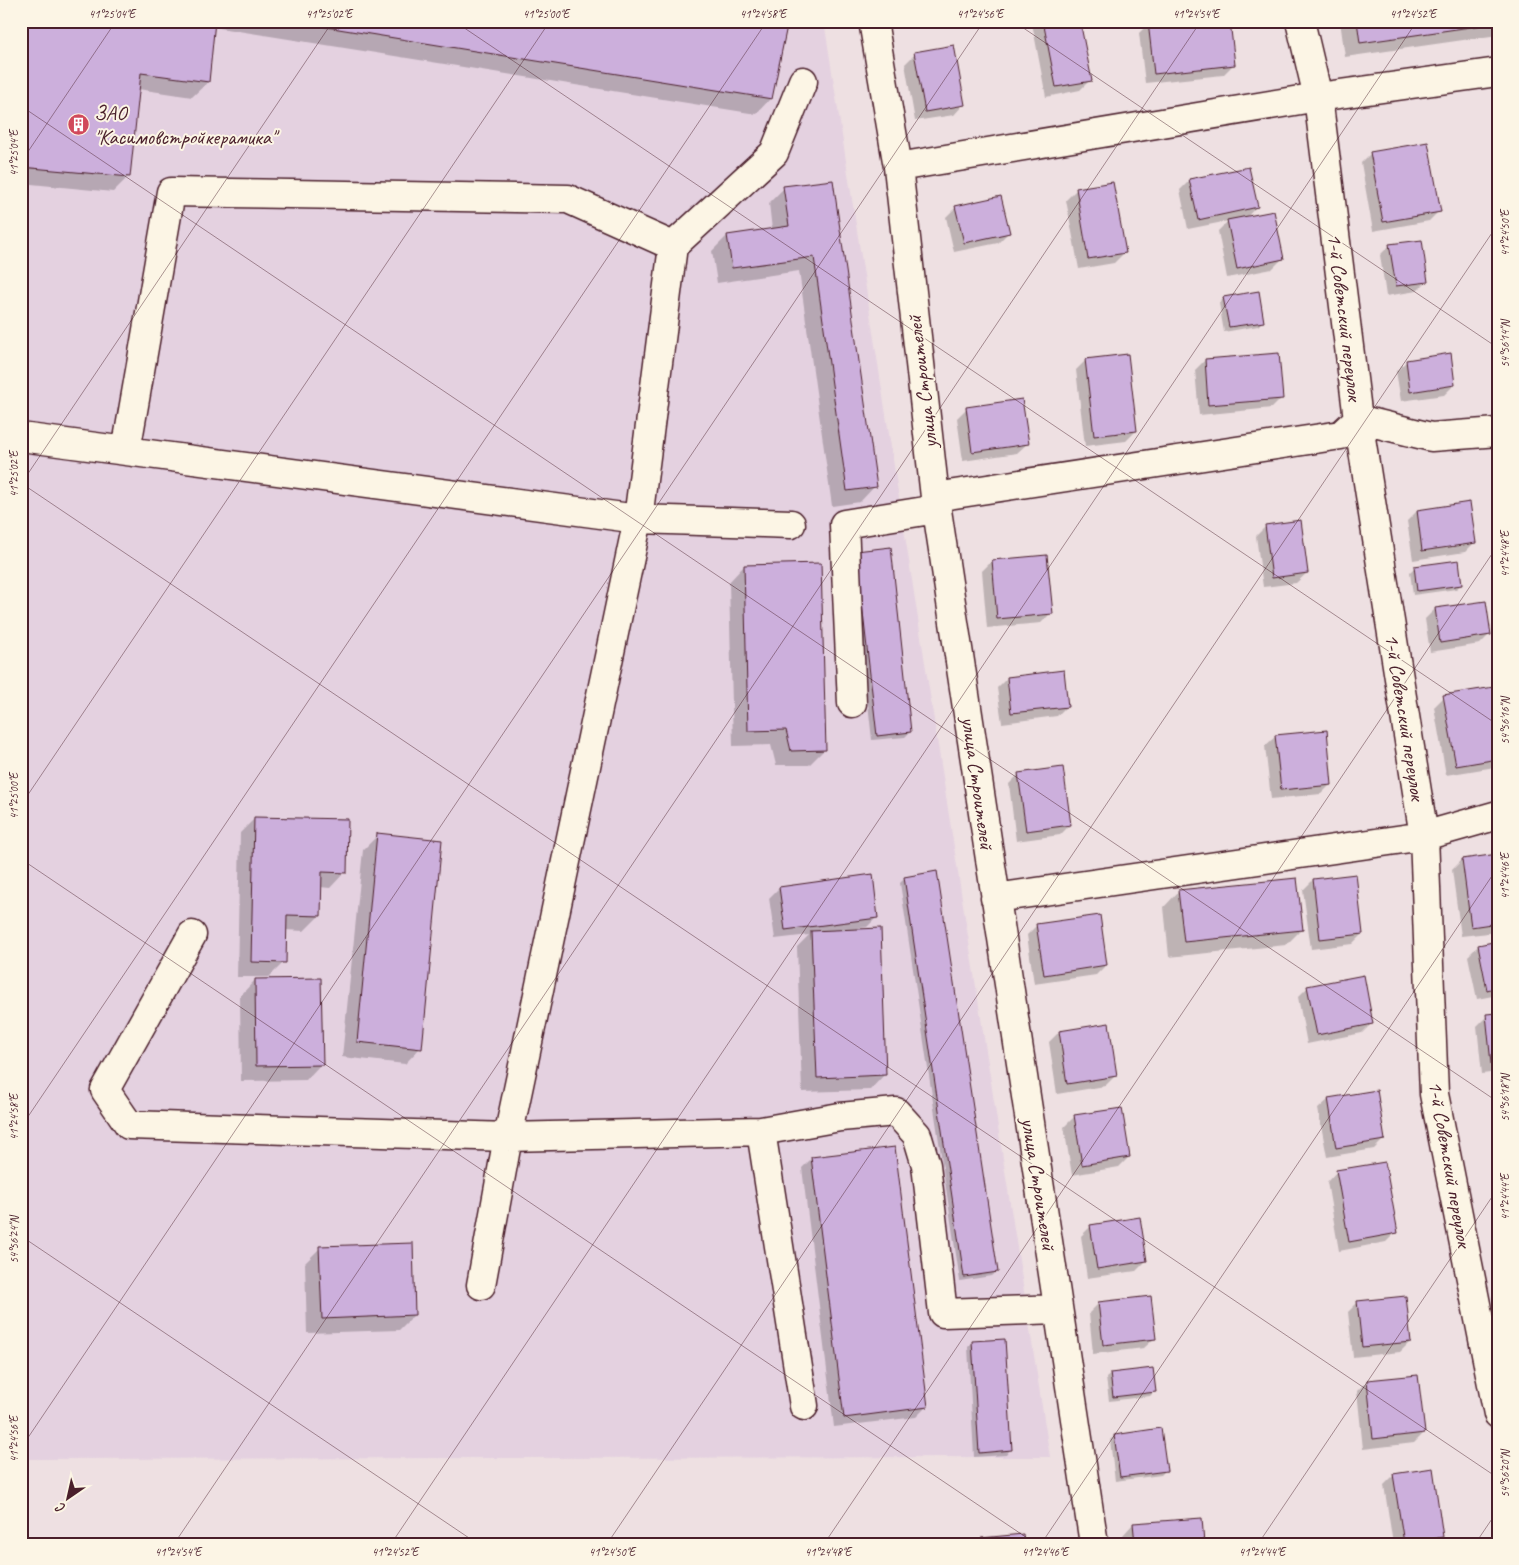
<svg xmlns="http://www.w3.org/2000/svg" width="1519" height="1565" font-family="Caveat,sans-serif">
	<style>
		.built { fill: #e4d1e0 }
		.shadow { fill: #0003 }
		.building { fill: #ccafdc; stroke: #4a1f2b }
		.lines { fill: none; stroke-linecap: round; stroke-linejoin: round }
		.minor-casing { stroke: #4a1f2b; stroke-width: 31 }
		.minor { stroke: #fcf5e5; stroke-width: 28 }
		.ticks { fill: none; stroke: #4a1f2b; stroke-width: 1; stroke-opacity: 0.45 }
		.labels { text-anchor: middle; stroke-width: 4; stroke-linejoin: round; paint-order: stroke }
		.poi-label { font-size: 21px; fill: #4a1f2b; stroke: #fcf5e5; text-anchor: start }
		.street-label { font-size: 21px; fill: #4a1f2b; stroke: #fcf5e5 }
		.neatline { fill: none; stroke: #4a1f2b; stroke-width: 2 }
		.ticks-label { font-size: 12px; text-anchor: middle; fill: #4a1f2b }
	</style>
	<rect width="100%" height="100%" fill="#eee0e2"/>
	<filter id="ink" filterUnits="userSpaceOnUse"><feTurbulence type="fractalNoise" baseFrequency=".02" numOctaves="2"/><feDisplacementMap in="SourceGraphic" scale="10" xChannelSelector="R" yChannelSelector="G"/><feConvolveMatrix kernelMatrix="1 2 1 2 8 2 1 2 1" color-interpolation-filters="sRGB"/></filter>
	<g filter="url(#ink)">
		<!-- built -->
		<path class="built" d="M 21,21 L 824,21 L 1050,1457 L 21,1459 Z"/>
		<!-- shadow -->
		<path class="shadow" d="M 21,21 L 787,21 L 771,98 L 756,114 L 213,27 L 208,82 L 192,97 L 138,89 L 129,176 L 113,192 L 21,183 Z
			M 907,21 L 939,21 L 937,23 L 908,28 Z
			M 1034,21 L 1079,21 L 1090,80 L 1080,90 L 1046,97 L 1032,23 Z
			M 1164,21 L 1228,21 L 1233,65 L 1223,75 L 1145,83 L 1139,33 L 1149,23 Z
			M 1340,21 L 1498,21 L 1498,35 L 1345,57 Z
			M 915,54 L 964,104 L 954,115 L 915,121 L 905,64 Z
			M 1371,153 L 1439,211 L 1429,221 L 1373,231 L 1361,163 Z
			M 1190,180 L 1256,207 L 1246,218 L 1282,259 L 1272,269 L 1227,278 L 1218,231 L 1228,221 L 1188,229 L 1180,190 Z
			M 832,181 L 875,486 L 860,502 L 832,506 L 799,271 L 717,283 L 712,251 L 727,236 L 772,230 L 769,203 L 784,188 Z
			M 1076,190 L 1124,253 L 1114,263 L 1079,269 L 1066,200 Z
			M 956,207 L 1008,233 L 998,243 L 954,252 L 946,217 Z
			M 1390,245 L 1427,281 L 1417,291 L 1386,296 L 1380,255 Z
			M 1224,298 L 1263,321 L 1258,326 L 1224,332 L 1219,303 Z
			M 1498,342 L 1498,364 L 1495,345 Z
			M 1086,360 L 1136,431 L 1126,441 L 1085,446 L 1076,370 Z
			M 1205,360 L 1282,398 L 1272,408 L 1199,415 L 1195,370 Z
			M 1407,361 L 1454,385 L 1444,395 L 1401,401 L 1396,371 Z
			M 967,408 L 1028,443 L 1017,453 L 963,461 L 957,418 Z
			M 1417,511 L 1475,542 L 1465,552 L 1413,560 L 1407,521 Z
			M 1266,526 L 1307,573 L 1296,583 L 1263,587 L 1256,536 Z
			M 852,557 L 910,732 L 905,737 L 872,740 Z
			M 992,561 L 1051,613 L 1041,623 L 987,628 L 982,571 Z
			M 744,566 L 824,750 L 809,765 L 776,765 L 771,745 L 733,746 L 729,582 Z
			M 1415,567 L 1461,585 L 1456,589 L 1413,595 L 1410,572 Z
			M 1435,609 L 1490,634 L 1480,644 L 1430,652 L 1425,619 Z
			M 1007,678 L 1067,706 L 1057,716 L 1002,723 L 997,688 Z
			M 1444,697 L 1498,716 L 1498,764 L 1495,767 L 1446,775 L 1434,707 Z
			M 1276,736 L 1331,784 L 1321,794 L 1271,799 L 1265,746 Z
			M 1019,774 L 1070,825 L 1060,835 L 1016,841 L 1009,784 Z
			M 255,818 L 345,872 L 330,888 L 320,887 L 320,915 L 304,931 L 285,930 L 284,962 L 269,977 L 237,977 L 240,833 Z
			M 378,835 L 420,1048 L 405,1064 L 342,1057 L 363,850 Z
			M 1498,855 L 1498,932 L 1461,936 L 1452,870 L 1462,860 Z
			M 905,878 L 996,1272 L 991,1276 L 960,1281 L 900,883 Z
			M 1313,880 L 1362,934 L 1352,944 L 1311,949 L 1303,890 Z
			M 779,888 L 877,917 L 867,927 L 858,928 L 885,1074 L 870,1090 L 802,1092 L 797,947 L 809,935 L 775,939 L 769,898 Z
			M 1179,891 L 1301,930 L 1286,945 L 1169,957 L 1164,907 Z
			M 1037,925 L 1106,965 L 1096,975 L 1034,984 L 1027,935 Z
			M 1498,942 L 1498,995 L 1477,999 L 1468,956 L 1478,946 Z
			M 255,980 L 321,1064 L 306,1080 L 241,1081 L 240,996 Z
			M 1308,987 L 1372,1023 L 1362,1033 L 1307,1044 L 1298,997 Z
			M 1498,1015 L 1498,1072 L 1482,1074 L 1477,1026 L 1487,1016 Z
			M 1059,1032 L 1116,1075 L 1105,1086 L 1057,1094 L 1049,1042 Z
			M 1329,1099 L 1384,1139 L 1374,1149 L 1327,1157 L 1318,1109 Z
			M 1074,1117 L 1129,1157 L 1119,1167 L 1072,1175 L 1064,1127 Z
			M 812,1158 L 926,1407 L 916,1417 L 834,1427 L 802,1168 Z
			M 1337,1171 L 1396,1232 L 1386,1242 L 1339,1251 L 1327,1182 Z
			M 1091,1226 L 1146,1261 L 1136,1271 L 1087,1278 L 1081,1236 Z
			M 320,1248 L 414,1315 L 399,1330 L 307,1333 L 305,1263 Z
			M 1358,1302 L 1410,1342 L 1400,1352 L 1353,1357 L 1348,1312 Z
			M 1099,1303 L 1155,1338 L 1144,1348 L 1093,1354 L 1089,1313 Z
			M 972,1343 L 1010,1450 L 1006,1455 L 974,1457 L 968,1347 Z
			M 1111,1374 L 1154,1392 L 1150,1396 L 1109,1401 L 1106,1378 Z
			M 1367,1381 L 1424,1433 L 1414,1443 L 1363,1449 L 1357,1391 Z
			M 1114,1436 L 1166,1470 L 1161,1475 L 1115,1481 L 1110,1440 Z
			M 1394,1475 L 1442,1537 L 1435,1544 L 1393,1544 L 1384,1485 Z
			M 1133,1524 L 1202,1544 L 1124,1544 L 1123,1535 Z"/>
		<!-- building -->
		<path class="building" d="M 21,21 L 215,21 L 209,82 L 141,73 L 130,177 L 21,167 Z
			M 289,21 L 788,21 L 772,99 Z
			M 1043,21 L 1080,21 L 1092,81 L 1056,87 Z
			M 1230,21 L 1235,65 L 1154,74 L 1148,22 Z
			M 1357,21 L 1498,21 L 1498,23 L 1360,43 Z
			M 954,45 L 965,105 L 925,112 L 914,52 Z
			M 1428,142 L 1441,212 L 1383,222 L 1370,152 Z
			M 1249,167 L 1258,207 L 1198,220 L 1189,179 Z
			M 833,180 L 877,487 L 847,491 L 814,257 L 732,268 L 727,235 L 789,226 L 783,186 Z
			M 1113,182 L 1126,253 L 1088,259 L 1076,188 Z
			M 1001,196 L 1010,233 L 964,243 L 955,206 Z
			M 1274,211 L 1284,259 L 1237,269 L 1227,220 Z
			M 1422,240 L 1428,282 L 1396,286 L 1389,244 Z
			M 1259,291 L 1264,322 L 1229,327 L 1223,297 Z
			M 1279,353 L 1283,399 L 1208,405 L 1205,359 Z
			M 1451,353 L 1455,385 L 1410,392 L 1406,360 Z
			M 1128,354 L 1137,431 L 1094,436 L 1085,359 Z
			M 1022,399 L 1029,444 L 972,452 L 966,407 Z
			M 1470,502 L 1476,543 L 1422,551 L 1417,510 Z
			M 1301,520 L 1308,573 L 1272,578 L 1265,525 Z
			M 891,547 L 911,732 L 877,736 L 856,551 Z
			M 1047,555 L 1053,614 L 997,619 L 992,560 Z
			M 1459,560 L 1462,585 L 1417,591 L 1414,566 Z
			M 821,563 L 826,750 L 791,751 L 786,730 L 748,731 L 744,565 Z
			M 1486,601 L 1491,635 L 1440,643 L 1435,608 Z
			M 1064,670 L 1068,707 L 1011,713 L 1007,677 Z
			M 1494,687 L 1498,708 L 1498,759 L 1456,766 L 1443,695 Z
			M 1327,730 L 1332,785 L 1281,790 L 1275,735 Z
			M 1063,767 L 1071,825 L 1026,831 L 1018,773 Z
			M 254,817 L 348,819 L 347,873 L 322,872 L 321,916 L 287,915 L 286,963 L 251,962 Z
			M 377,833 L 442,840 L 422,1049 L 357,1042 Z
			M 1498,854 L 1498,923 L 1471,927 L 1462,859 Z
			M 937,871 L 998,1272 L 964,1277 L 904,877 Z
			M 873,874 L 878,918 L 785,930 L 779,887 Z
			M 1356,874 L 1363,934 L 1320,939 L 1313,879 Z
			M 1297,878 L 1303,930 L 1184,942 L 1178,890 Z
			M 1100,915 L 1107,965 L 1044,975 L 1036,924 Z
			M 881,928 L 886,1075 L 817,1078 L 811,931 Z
			M 1498,941 L 1498,987 L 1487,990 L 1478,945 Z
			M 1364,975 L 1373,1024 L 1317,1035 L 1307,986 Z
			M 321,978 L 323,1065 L 256,1066 L 255,979 Z
			M 1498,1013 L 1498,1063 L 1491,1064 L 1486,1014 Z
			M 1109,1023 L 1117,1076 L 1067,1084 L 1059,1031 Z
			M 1377,1090 L 1385,1140 L 1336,1148 L 1328,1098 Z
			M 1122,1108 L 1130,1157 L 1082,1165 L 1074,1115 Z
			M 895,1147 L 928,1407 L 844,1418 L 811,1157 Z
			M 1385,1162 L 1398,1233 L 1349,1242 L 1336,1170 Z
			M 1140,1217 L 1147,1261 L 1097,1269 L 1090,1225 Z
			M 413,1243 L 415,1315 L 322,1319 L 319,1246 Z
			M 1151,1296 L 1156,1339 L 1103,1345 L 1098,1302 Z
			M 1406,1296 L 1411,1342 L 1362,1347 L 1357,1301 Z
			M 1005,1339 L 1012,1450 L 979,1453 L 972,1341 Z
			M 1153,1368 L 1156,1392 L 1113,1397 L 1110,1373 Z
			M 1418,1375 L 1425,1433 L 1373,1439 L 1367,1380 Z
			M 1161,1428 L 1167,1471 L 1120,1477 L 1114,1435 Z
			M 1433,1468 L 1443,1537 L 1404,1543 L 1393,1474 Z
			M 1202,1518 L 1204,1544 L 1135,1544 L 1133,1523 Z
			M 1023,1534 L 1024,1544 L 982,1544 L 981,1538 Z"/>
		<g class="lines">
			<defs>
				<path id="minor" d="M 873,21 L 898,167 L 935,497 L 1094,1544
					M 1300,21 L 1318,97 L 1358,419 L 1424,836 L 1434,1094 L 1498,1414
					M 898,167 L 1318,97 L 1498,72
					M 21,437 L 638,519 L 673,246 L 774,153 L 803,81
					M 126,451 L 171,192 L 568,199 L 673,246
					M 935,497 L 1341,435 L 1358,419 L 1431,437 L 1498,432
					M 852,703 L 844,524 L 937,509
					M 995,898 L 1424,836 L 1498,815
					M 192,935 L 105,1090 L 129,1125 L 508,1137 L 761,1131
					M 481,1285 L 508,1137 L 638,519 L 791,524
					M 804,1406 L 761,1131 L 840,1117 L 896,1112 L 917,1135 L 926,1165 L 943,1313 L 1058,1309"/>
			</defs>
			<!-- minor casing -->
			<use href="#minor" class="minor-casing"/>
			<!-- minor -->
			<use href="#minor" class="minor"/>
		</g>
	</g>
	<!-- ticks -->
	<path class="ticks" d="M 454,21 L 1498,725M 1013,21 L 1498,348M 21,106 L 1498,1102M 21,162 L 116,21M 21,483 L 1498,1478M 21,484 L 333,21M 21,805 L 550,21M 21,859 L 1036,1544M 21,1127 L 767,21M 21,1236 L 478,1544M 21,1448 L 984,21M 174,1544 L 1201,21M 391,1544 L 1417,21M 607,1544 L 1498,224M 824,1544 L 1498,545M 1041,1544 L 1498,867M 1258,1544 L 1498,1188M 1475,1544 L 1498,1510"/>
	<!-- icons -->
	<defs>
		<symbol id="building-disc" viewBox="-11 -11 22 22"><circle r="9.5" fill="#d1495b" stroke="#fcf5e5"/><path d="M-4-6H4V6H1V3H-1V6H-4ZM-2.5-4.3h1.7v1.8h-1.7ZM.8-4.3h1.7v1.8H.8ZM-2.5-1h1.7V.8h-1.7ZM.8-1h1.7V.8H.8Z" fill="#fff"/></symbol>
	</defs>
	<g fill-rule="evenodd">
		<use href="#building-disc" x="66" y="112" width="25" height="25"/>
	</g>
	<g class="labels">
		<!-- poi labels -->
		<g class="poi-label">
			<text x="94" y="120">ЗАО<tspan x="94" dy="24">"Касимовстройкерамика"</tspan></text>
		</g>
		<!-- street labels -->
		<g class="street-label">
			<text transform="translate(1345 317) rotate(83)" y="7">1-й Советский переулок</text>
			<text transform="translate(922 382) rotate(-97)" y="7">улица Строителей</text>
			<text transform="translate(1405 717) rotate(81)" y="7">1-й Советский переулок</text>
			<text transform="translate(978 783) rotate(82)" y="7">улица Строителей</text>
			<text transform="translate(1450 1164) rotate(80)" y="7">1-й Советский переулок</text>
			<text transform="translate(1039 1184) rotate(81)" y="7">улица Строителей</text>
		</g>
	</g>
	<!-- margin -->
	<rect width="1519" height="1565" fill="none" stroke="#fcf5e5" stroke-width="55"/>
	<!-- north arrow -->
	<g transform="translate(68 1498) rotate(214)" stroke="#fcf5e5" stroke-width="4" paint-order="stroke">
	<path d="M0-4L9 19L0 12L-9 19Z" fill="#4a1f2b"/>
	<text y="-8" font-size="14" font-weight="bold" text-anchor="middle" fill="#4a1f2b">С</text>
	</g>
	<rect x="28" y="28" width="1464" height="1510" class="neatline"/>
	<g class="ticks-label">
		<text x="112" y="18">41°25'04"E</text>
		<text x="329" y="18">41°25'02"E</text>
		<text x="546" y="18">41°25'00"E</text>
		<text x="763" y="18">41°24'58"E</text>
		<text x="980" y="18">41°24'56"E</text>
		<text x="1196" y="18">41°24'54"E</text>
		<text x="1413" y="18">41°24'52"E</text>
		<text transform="translate(14 153) rotate(-90)" y="4">41°25'04"E</text>
		<text transform="translate(1505 233) rotate(-90)" y="4">41°24'50"E</text>
		<text transform="translate(1505 344) rotate(-90)" y="4">54°56'14"N</text>
		<text transform="translate(14 474) rotate(-90)" y="4">41°25'02"E</text>
		<text transform="translate(1505 554) rotate(-90)" y="4">41°24'48"E</text>
		<text transform="translate(1505 721) rotate(-90)" y="4">54°56'16"N</text>
		<text transform="translate(14 796) rotate(-90)" y="4">41°25'00"E</text>
		<text transform="translate(1505 876) rotate(-90)" y="4">41°24'46"E</text>
		<text transform="translate(1505 1098) rotate(-90)" y="4">54°56'18"N</text>
		<text transform="translate(14 1117) rotate(-90)" y="4">41°24'58"E</text>
		<text transform="translate(1505 1197) rotate(-90)" y="4">41°24'44"E</text>
		<text transform="translate(14 1240) rotate(-90)" y="4">54°56'24"N</text>
		<text transform="translate(14 1439) rotate(-90)" y="4">41°24'56"E</text>
		<text transform="translate(1505 1474) rotate(-90)" y="4">54°56'20"N</text>
		<text x="178" y="1556">41°24'54"E</text>
		<text x="395" y="1556">41°24'52"E</text>
		<text x="612" y="1556">41°24'50"E</text>
		<text x="828" y="1556">41°24'48"E</text>
		<text x="1045" y="1556">41°24'46"E</text>
		<text x="1262" y="1556">41°24'44"E</text>
	</g>
</svg>
